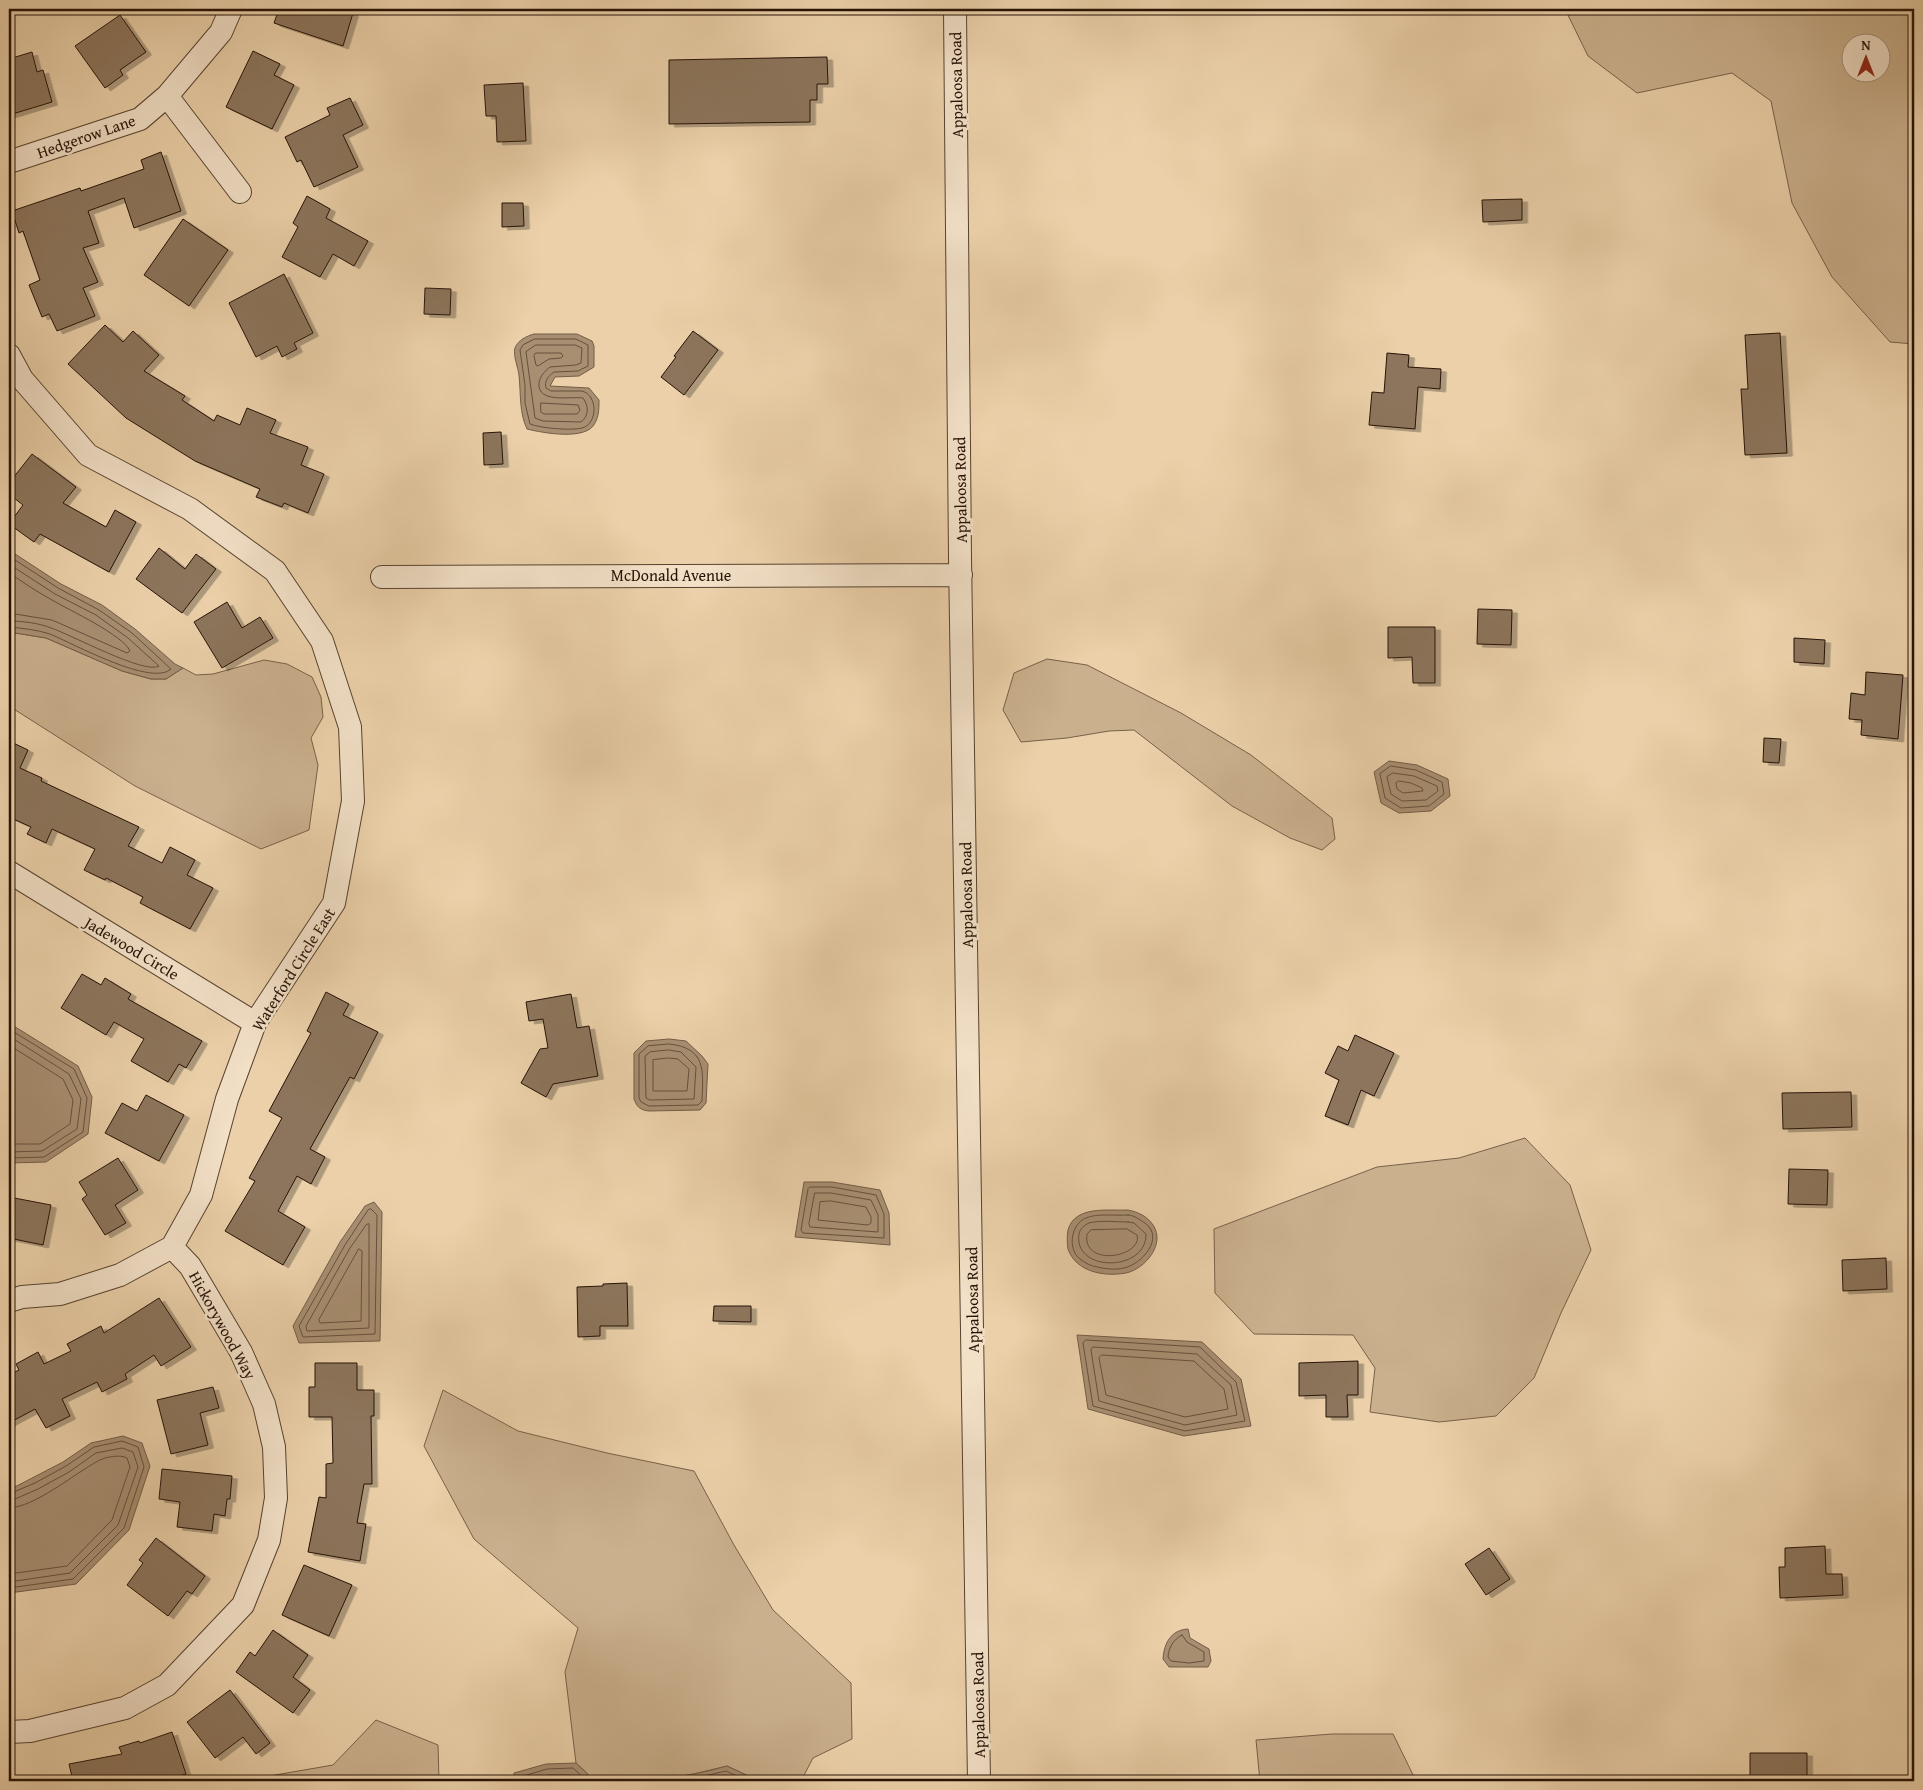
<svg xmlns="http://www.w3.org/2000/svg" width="1923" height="1790" font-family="'Gentium Book Plus',serif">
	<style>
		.green { fill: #cab08d; stroke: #78614a; fill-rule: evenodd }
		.water { fill: #a88f72; stroke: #745d47 }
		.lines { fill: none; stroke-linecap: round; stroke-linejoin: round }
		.shore { stroke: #67503c; stroke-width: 1 }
		.building { fill: #8c755b; stroke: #261206; filter: url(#shadow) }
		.street-casing { stroke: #57422f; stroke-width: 24 }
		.street { stroke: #f2e0c7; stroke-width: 22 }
		.labels { text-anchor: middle; stroke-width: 5; stroke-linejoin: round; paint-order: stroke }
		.street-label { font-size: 16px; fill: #261206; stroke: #f2e0c7 }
	</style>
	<defs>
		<filter id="shadow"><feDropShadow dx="5.5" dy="3" stdDeviation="0" flood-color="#0004"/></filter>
	</defs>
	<rect width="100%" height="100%" fill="#ebd0a9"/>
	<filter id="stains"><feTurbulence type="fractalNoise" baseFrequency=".004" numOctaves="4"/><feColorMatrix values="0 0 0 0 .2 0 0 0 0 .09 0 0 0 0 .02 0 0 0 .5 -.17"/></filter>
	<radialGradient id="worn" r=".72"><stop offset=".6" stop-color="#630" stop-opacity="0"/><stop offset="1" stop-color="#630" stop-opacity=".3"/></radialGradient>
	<!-- green -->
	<path class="green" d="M 1565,9 L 1914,9 L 1914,344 L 1890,342 L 1832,277 L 1792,203 L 1771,101 L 1732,73 L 1637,93 L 1588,56 ZM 1880,42 L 1880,72 L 1850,72 L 1850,42 Z
		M 9,632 L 46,638 L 122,671 L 151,679 L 166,679 L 183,668 L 196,675 L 213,674 L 264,660 L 287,664 L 312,677 L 321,697 L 323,717 L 311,738 L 318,765 L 309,830 L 261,849 L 135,786 L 9,706 Z
		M 1047,659 L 1087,665 L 1181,713 L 1251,755 L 1332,818 L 1335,839 L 1322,850 L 1290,838 L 1232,806 L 1134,730 L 1109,731 L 1067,738 L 1021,742 L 1003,710 L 1014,673 Z
		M 1525,1138 L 1570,1185 L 1591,1250 L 1561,1313 L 1534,1378 L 1496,1416 L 1439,1422 L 1370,1412 L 1375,1368 L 1353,1335 L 1254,1334 L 1215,1293 L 1214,1229 L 1377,1167 L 1459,1158 Z
		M 443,1390 L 518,1431 L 607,1453 L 694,1471 L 734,1545 L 773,1610 L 851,1683 L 852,1739 L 813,1758 L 801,1781 L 759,1781 L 727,1766 L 689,1775 L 642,1781 L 595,1781 L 576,1763 L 565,1672 L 578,1628 L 474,1539 L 424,1446 Z
		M 376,1720 L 438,1745 L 439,1781 L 253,1781 L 275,1775 L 333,1765 Z
		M 1332,1734 L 1393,1734 L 1416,1781 L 1260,1781 L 1256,1740 Z"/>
	<!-- water -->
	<path class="water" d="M 534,334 L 577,334 L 592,341 L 594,346 L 594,367 L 579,376 L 555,377 L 550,386 L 589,388 L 599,400 C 599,408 599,416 595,423 C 587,441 543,433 527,429 C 519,412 521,394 519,375 C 518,367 513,356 515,348 C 518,340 527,336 534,334 Z
		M 9,550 L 61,584 L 102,605 L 135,629 L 175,664 L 183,668 L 166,679 L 151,679 L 122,671 L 46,638 L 9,632 Z
		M 1389,761 L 1417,765 L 1448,779 L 1450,796 L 1431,811 L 1399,813 L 1381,803 L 1374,772 Z
		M 9,1023 L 78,1066 L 92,1097 L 88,1134 L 46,1162 L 9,1163 Z
		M 669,1039 L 686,1041 L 702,1056 L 708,1064 L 706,1103 L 700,1110 L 649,1111 C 640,1110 637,1107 634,1099 L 634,1053 L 646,1041 Z
		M 804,1182 L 832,1182 L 880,1190 L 889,1213 L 890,1245 L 795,1237 Z
		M 374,1202 L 382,1212 L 380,1341 L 299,1343 L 293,1326 L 340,1242 L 365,1206 Z
		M 1128,1210 C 1138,1212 1147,1216 1153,1225 C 1166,1244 1145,1269 1126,1273 C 1104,1277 1076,1272 1068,1249 C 1067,1243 1067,1235 1068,1230 C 1075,1205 1108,1211 1128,1210 Z
		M 1077,1335 L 1202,1342 L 1241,1379 L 1251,1426 L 1184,1436 L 1088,1409 Z
		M 123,1436 L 142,1443 L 150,1466 L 129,1530 L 76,1584 L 9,1593 L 9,1490 L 63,1462 L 91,1443 Z
		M 1188,1629 L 1190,1638 L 1209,1649 L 1211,1661 L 1208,1667 L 1169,1667 L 1163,1659 C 1164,1643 1171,1630 1188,1629 Z
		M 576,1763 L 595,1781 C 640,1781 684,1779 727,1766 L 759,1781 L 513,1781 L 514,1773 L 546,1764 Z"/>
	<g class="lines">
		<!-- shore -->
		<path class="shore" d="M 535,339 L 576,339 L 588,345 L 588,366 L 578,371 L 554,372 C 548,376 544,382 546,388 L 551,391 L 582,391 C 598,395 598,424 582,428 C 571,431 540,428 530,424 L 525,403 L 525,385 L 520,350 L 523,345 Z
			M 536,345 L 575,345 L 582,348 L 581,363 L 576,365 L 550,367 C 545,371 540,376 539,383 C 537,404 571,396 583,398 C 589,406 589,416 581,422 L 543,421 L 535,418 L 526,352 Z
			M 536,353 L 561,353 L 563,356 L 561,358 L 549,359 L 538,366 L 536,365 L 534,356 Z
			M 541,403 L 578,405 L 580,410 L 577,414 L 544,414 L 541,412 Z
			M 9,556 L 58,588 L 99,610 L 132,633 L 171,669 C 152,687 74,644 50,634 C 38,630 21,628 9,627
			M 9,564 L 55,594 L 96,615 L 128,638 L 159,666 C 145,675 70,634 51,628 C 39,623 22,621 9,621
			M 9,573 C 23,582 37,592 52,600 C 69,610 123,635 130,651 L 127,653 L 52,620 L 9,613
			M 1391,766 L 1416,770 L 1442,782 L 1444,794 L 1429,806 L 1401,808 L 1385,798 L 1380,774 Z
			M 1393,773 L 1414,776 L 1437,786 L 1438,791 L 1426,800 L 1402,801 L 1391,794 L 1387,777 Z
			M 1399,781 L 1411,783 L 1422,788 L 1423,791 L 1403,793 L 1397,789 L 1396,783 Z
			M 9,1029 L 74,1069 L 87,1098 L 83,1132 L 44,1157 L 9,1158
			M 9,1036 L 69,1074 L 81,1099 L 77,1129 L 42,1151 L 9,1152
			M 669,1044 C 707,1048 703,1071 702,1101 L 698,1105 L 649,1106 L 641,1102 L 639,1098 L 639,1054 L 648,1046 Z
			M 9,1045 L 63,1079 L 73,1100 L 70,1124 L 40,1144 L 9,1144
			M 669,1050 L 681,1052 L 696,1067 L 694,1099 L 650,1100 L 646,1098 L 645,1056 L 650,1052 Z
			M 669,1058 L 678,1059 L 689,1069 L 687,1091 L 653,1091 L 653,1060 Z
			M 810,1187 L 832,1187 L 876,1195 L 884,1214 L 884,1238 L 803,1233 L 801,1230 L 808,1189 Z
			M 815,1193 L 831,1193 L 871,1200 L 878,1215 L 878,1232 L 810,1227 L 809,1224 Z
			M 831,1201 L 866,1207 L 871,1217 L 871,1223 L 868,1225 L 818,1220 L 820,1202 Z
			M 371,1209 L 377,1215 L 375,1334 L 303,1337 L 299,1326 L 345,1245 L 368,1210 Z
			M 1128,1215 C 1136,1216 1138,1219 1145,1223 C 1165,1238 1142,1264 1124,1268 C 1115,1270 1106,1269 1097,1267 C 1091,1266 1085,1263 1080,1259 C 1067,1249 1071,1224 1086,1218 C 1097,1213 1116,1216 1128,1215 Z
			M 1128,1222 L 1134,1223 L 1146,1234 C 1147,1272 1073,1273 1079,1234 C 1080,1229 1084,1225 1089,1223 C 1100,1220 1116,1222 1128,1222 Z
			M 369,1224 L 369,1328 L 307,1331 L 306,1326 L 350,1248 L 366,1225 Z
			M 1127,1229 L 1137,1235 C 1143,1257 1082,1268 1087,1234 L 1091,1230 Z
			M 359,1249 L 362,1251 L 361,1321 L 320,1323 L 319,1320 Z
			M 1086,1340 L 1200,1347 L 1236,1382 L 1245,1421 L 1185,1431 L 1093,1406 L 1083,1343 Z
			M 1093,1347 L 1197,1354 L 1231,1385 L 1237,1415 L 1185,1425 L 1099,1401 L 1091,1350 Z
			M 1102,1355 L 1194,1361 L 1224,1389 L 1228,1409 L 1185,1417 L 1106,1395 L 1099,1358 Z
			M 9,1494 L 35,1483 L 66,1466 L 94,1447 L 122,1441 L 138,1447 L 144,1467 L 124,1528 L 73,1579 L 9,1588
			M 9,1500 L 15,1499 L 38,1489 L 69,1472 L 96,1453 L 122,1448 L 133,1452 L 138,1467 L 118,1525 L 70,1573 L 9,1582
			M 9,1508 C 35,1507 74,1474 98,1461 C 105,1457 120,1454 127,1458 L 130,1467 L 112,1520 L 67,1566 L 9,1574
			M 1182,1635 L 1187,1642 L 1204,1652 L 1204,1661 L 1189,1663 L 1171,1661 L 1168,1657 C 1169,1647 1173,1640 1182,1635 Z
			M 518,1781 L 520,1777 L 547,1769 L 573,1768 L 587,1781
			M 527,1781 L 548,1775 L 570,1775 L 578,1781
			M 682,1781 L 726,1771 L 748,1781"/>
	</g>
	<!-- building -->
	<path class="building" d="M 279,9 L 340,9 L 353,13 L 343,46 L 274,23 Z
		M 120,15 L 146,52 L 120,70 L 123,75 L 105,88 L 75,46 Z
		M 253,51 L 280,64 L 274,75 L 294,85 L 272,129 L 226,107 Z
		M 32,52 L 37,72 L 43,70 L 52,102 L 9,115 L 9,59 Z
		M 827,57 L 828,84 L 817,84 L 817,100 L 810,100 L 810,122 L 669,124 L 669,60 Z
		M 523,83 L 526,141 L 497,142 L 496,116 L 486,116 L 484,85 Z
		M 350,98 L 363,125 L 343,135 L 358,167 L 314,187 L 301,160 L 297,162 L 285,137 L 330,115 L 327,108 Z
		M 161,152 L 181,211 L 134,228 L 124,198 L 88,211 L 99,243 L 83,248 L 98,282 L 83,288 L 95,316 L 57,331 L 49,314 L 42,317 L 29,285 L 40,280 L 23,231 L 19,233 L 12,211 L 80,188 L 81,191 L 144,169 L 141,160 Z
		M 307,196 L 330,209 L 326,218 L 368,241 L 354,266 L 333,254 L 320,277 L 282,257 L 298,227 L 293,223 Z
		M 1522,199 L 1522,220 L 1483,222 L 1482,200 Z
		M 502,203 L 523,203 L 524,226 L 502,227 Z
		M 183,219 L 228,250 L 189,306 L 144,275 Z
		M 284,274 L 313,333 L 294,343 L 297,349 L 282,357 L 277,346 L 256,357 L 229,303 Z
		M 425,288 L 451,289 L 450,315 L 424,314 Z
		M 105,325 L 123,342 L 133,331 L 159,355 L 144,371 L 185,396 L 182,400 L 214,421 L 217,415 L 240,425 L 247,408 L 276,420 L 270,433 L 308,447 L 301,465 L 324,474 L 308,513 L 284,503 L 282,507 L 256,497 L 260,489 L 195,461 L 126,418 L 68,364 Z
		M 693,331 L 718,350 L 684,395 L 661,377 L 676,357 L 674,356 Z
		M 1780,333 L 1787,453 L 1745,455 L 1741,389 L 1748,389 L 1745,335 Z
		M 1387,353 L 1409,355 L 1408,367 L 1441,369 L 1440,389 L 1418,387 L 1415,429 L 1369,425 L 1372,392 L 1384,393 Z
		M 501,432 L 503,464 L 484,465 L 483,433 Z
		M 32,454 L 76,487 L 63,503 L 106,527 L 115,510 L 136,522 L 109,572 L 40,534 L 34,542 L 9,524 L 23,505 L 9,494 L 9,483 Z
		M 159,548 L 185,569 L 196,554 L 216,569 L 182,613 L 136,579 Z
		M 227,602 L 242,628 L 260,617 L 273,638 L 222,668 L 194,622 Z
		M 1478,609 L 1512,610 L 1511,645 L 1477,644 Z
		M 1388,627 L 1435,627 L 1435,683 L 1413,683 L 1412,657 L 1388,658 Z
		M 1794,638 L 1825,640 L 1824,664 L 1794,662 Z
		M 1866,672 L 1903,675 L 1898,739 L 1861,735 L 1862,720 L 1849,719 L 1851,693 L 1865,695 Z
		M 1764,738 L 1781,739 L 1779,763 L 1763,762 Z
		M 9,741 L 28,750 L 20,768 L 42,778 L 41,781 L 139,827 L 128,846 L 162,863 L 170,847 L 195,860 L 187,875 L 213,888 L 190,929 L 140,903 L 143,897 L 106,878 L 105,880 L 84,870 L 95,849 L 52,829 L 46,843 L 27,834 L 31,827 L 9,817 Z
		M 82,974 L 101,985 L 105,978 L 131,994 L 128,999 L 202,1041 L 186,1068 L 179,1064 L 168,1082 L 131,1061 L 144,1039 L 114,1022 L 106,1035 L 61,1008 Z
		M 326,992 L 349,1004 L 343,1015 L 378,1032 L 354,1079 L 350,1077 L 310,1149 L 325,1157 L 311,1184 L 297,1176 L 278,1211 L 305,1227 L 283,1265 L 225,1231 L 255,1181 L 249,1178 L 282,1118 L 269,1111 L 311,1033 L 307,1031 Z
		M 571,994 L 577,1028 L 589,1026 L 598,1076 L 553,1084 L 546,1097 L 521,1083 L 540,1049 L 548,1048 L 543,1019 L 529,1021 L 526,1002 Z
		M 1355,1035 L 1394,1053 L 1374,1096 L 1361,1090 L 1348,1125 L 1325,1116 L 1339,1080 L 1325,1073 L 1338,1046 L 1348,1051 Z
		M 1851,1092 L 1852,1127 L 1783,1129 L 1782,1093 Z
		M 146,1095 L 184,1115 L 159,1161 L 105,1133 L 122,1103 L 137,1111 Z
		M 118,1158 L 138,1190 L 115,1205 L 126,1223 L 105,1235 L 82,1199 L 87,1195 L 79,1182 Z
		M 1789,1169 L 1828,1170 L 1827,1205 L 1788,1204 Z
		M 9,1197 L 51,1205 L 43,1245 L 9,1238 Z
		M 1886,1258 L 1887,1289 L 1843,1291 L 1842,1260 Z
		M 627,1283 L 628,1326 L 600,1326 L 600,1336 L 578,1337 L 577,1287 L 603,1286 L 603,1284 Z
		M 159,1298 L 191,1347 L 161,1366 L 154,1355 L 125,1374 L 127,1379 L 102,1392 L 97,1382 L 62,1399 L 70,1416 L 46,1428 L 35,1409 L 9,1423 L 9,1375 L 19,1370 L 16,1364 L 38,1352 L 44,1364 L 71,1351 L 67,1344 L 101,1326 L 104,1333 Z
		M 714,1306 L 751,1306 L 751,1322 L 713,1321 Z
		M 1358,1361 L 1358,1395 L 1347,1395 L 1348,1417 L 1326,1417 L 1326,1395 L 1299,1396 L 1299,1363 Z
		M 315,1363 L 357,1363 L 357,1390 L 374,1390 L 374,1416 L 371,1416 L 372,1484 L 364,1484 L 357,1523 L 366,1524 L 360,1561 L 308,1552 L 319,1497 L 326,1498 L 326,1464 L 333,1463 L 332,1417 L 309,1417 L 309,1387 L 315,1387 Z
		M 213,1387 L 219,1408 L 200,1413 L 208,1445 L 171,1454 L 157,1400 Z
		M 162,1469 L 232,1476 L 230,1499 L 227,1499 L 225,1516 L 214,1514 L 212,1531 L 177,1527 L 180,1502 L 159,1499 Z
		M 156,1538 L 205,1576 L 192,1594 L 187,1591 L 168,1616 L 127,1585 L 143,1563 L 139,1560 Z
		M 1825,1546 L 1826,1574 L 1842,1574 L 1843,1595 L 1780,1598 L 1779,1567 L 1785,1567 L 1785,1548 Z
		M 1489,1548 L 1510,1579 L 1486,1595 L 1465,1564 Z
		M 304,1565 L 352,1585 L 329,1636 L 282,1615 Z
		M 273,1630 L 308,1655 L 293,1677 L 310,1690 L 293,1713 L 236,1672 L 250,1652 L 255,1656 Z
		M 230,1690 L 270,1743 L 256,1754 L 243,1737 L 215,1758 L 187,1722 Z
		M 172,1732 L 186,1774 L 161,1781 L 73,1781 L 69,1764 L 122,1754 L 119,1747 L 139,1741 L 140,1743 Z
		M 1750,1753 L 1807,1753 L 1807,1781 L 1750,1781 Z"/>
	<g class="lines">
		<defs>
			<path id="street" d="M 955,9 L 960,558 L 979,1781
				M 167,96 L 240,192
				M 9,162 L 140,119 L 167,96 L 221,32 L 231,9
				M 9,355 L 22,379 L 88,455 L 190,509 L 275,571 L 322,641 L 350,727 L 353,801 L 334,903 L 255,1023 L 227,1099 L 201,1195 L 172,1247 L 120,1275 L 60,1294 L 22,1297 L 9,1301
				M 382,577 L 961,575
				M 9,872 L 255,1023
				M 9,1732 L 30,1731 L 125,1708 L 167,1685 L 243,1605 L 269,1540 L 276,1498 L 274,1447 L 264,1404 L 241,1352 L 190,1266 L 172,1247"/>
		</defs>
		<!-- street casing -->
		<use href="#street" class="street-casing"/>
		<!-- street -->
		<use href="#street" class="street"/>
	</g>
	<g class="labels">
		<!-- street labels -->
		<g class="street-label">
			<text transform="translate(956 85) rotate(-91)" y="6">Appaloosa Road</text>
			<text transform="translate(86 136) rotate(-19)" y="6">Hedgerow Lane</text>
			<text transform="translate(960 490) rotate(-91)" y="6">Appaloosa Road</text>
			<text x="671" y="581">McDonald Avenue</text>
			<text transform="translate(966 895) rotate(-91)" y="6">Appaloosa Road</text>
			<text transform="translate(132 948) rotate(31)" y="6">Jadewood Circle</text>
			<text transform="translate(293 969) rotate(-58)" y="6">Waterford Circle East</text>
			<text transform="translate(972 1300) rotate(-91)" y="6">Appaloosa Road</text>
			<text transform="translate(223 1325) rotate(61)" y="6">Hickorywood Way</text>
			<text transform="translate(978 1705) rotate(-91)" y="6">Appaloosa Road</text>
		</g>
	</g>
	<!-- margin -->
	<rect width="1923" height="1790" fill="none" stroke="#ebd0a9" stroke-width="30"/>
	<rect x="10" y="10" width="1903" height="1770" fill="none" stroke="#261206" stroke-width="2.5"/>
	<rect x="15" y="15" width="1893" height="1760" fill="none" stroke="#261206"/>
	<!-- north arrow -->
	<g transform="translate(1866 58)"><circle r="24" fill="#f2e0c7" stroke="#a08e7a"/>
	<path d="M0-4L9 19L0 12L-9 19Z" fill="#8f2418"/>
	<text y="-8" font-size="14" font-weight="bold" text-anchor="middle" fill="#261206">N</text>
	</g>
	<rect width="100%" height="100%" filter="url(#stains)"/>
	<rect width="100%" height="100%" fill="url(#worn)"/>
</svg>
